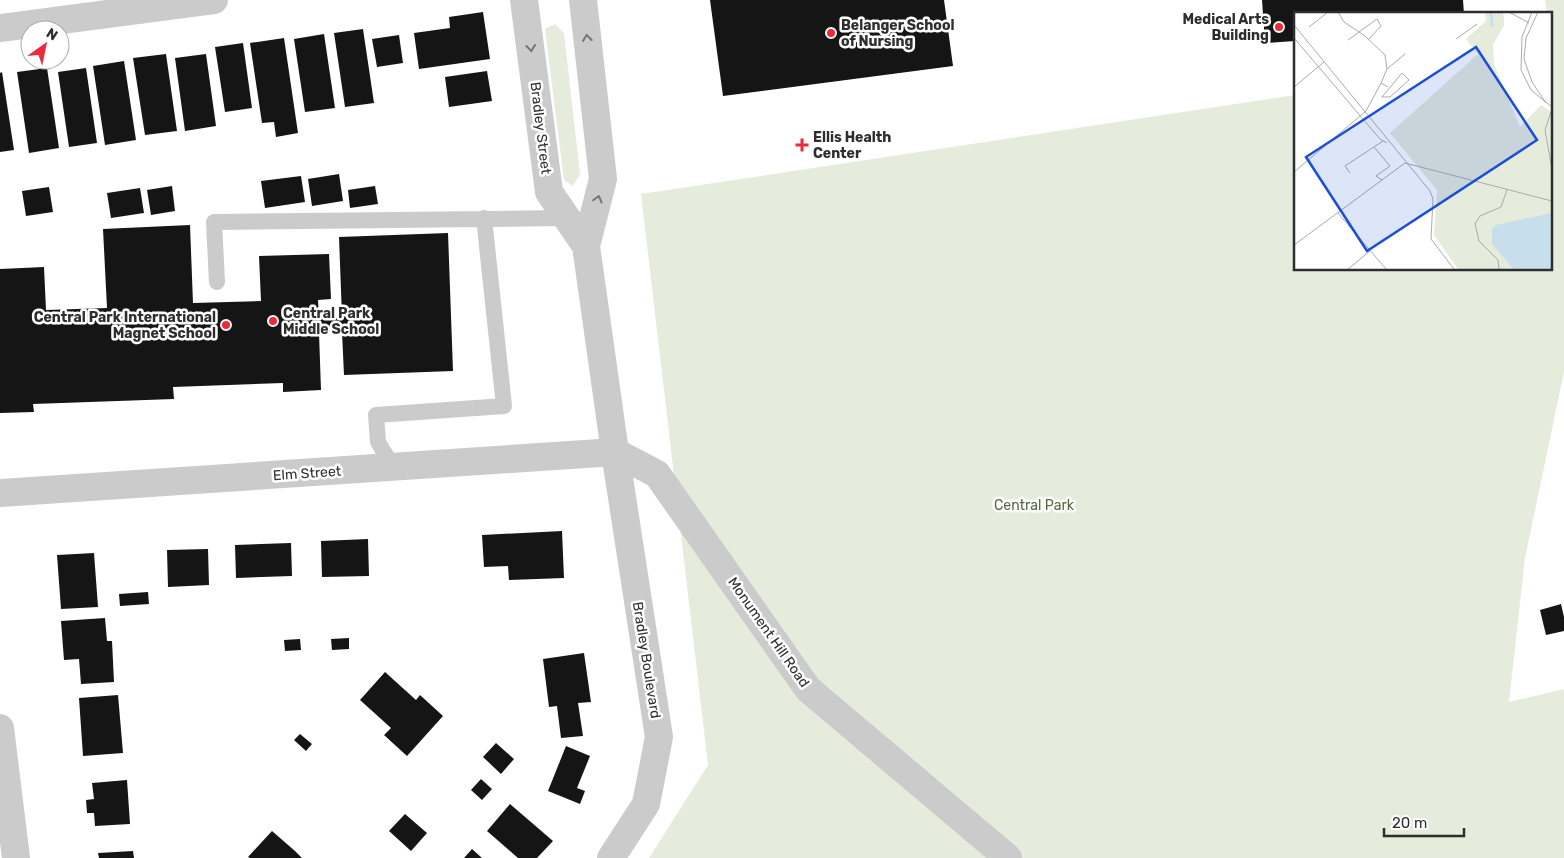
<svg xmlns="http://www.w3.org/2000/svg" width="1564" height="858" font-family="Rubik,sans-serif">
	<style>
		.green { fill: #e5ecdb }
		.building { fill: #151515 }
		.lines { fill: none; stroke-linecap: round; stroke-linejoin: round }
		.lane { stroke: #cbcbcb; stroke-width: 16 }
		.street { stroke: #cbcbcb; stroke-width: 28 }
		.oneway { stroke: #757575 }
		.poi-dot { fill: #eb2b3d; stroke: #fff; stroke-width: 2 }
		.labels { text-anchor: middle; stroke-width: 5; stroke-linejoin: round; paint-order: stroke }
		.poi-label { font-size: 14px; font-weight: bold; fill: #2e2e2e; stroke: #fff; text-anchor: start }
		.street-label { font-size: 14px; fill: #2e2e2e; stroke: #fff }
		.park-label { font-size: 14px; fill: #526b3a; stroke: #fff }
		.inset-river { fill: none; stroke: #c7dfed; stroke-width: 2.5 }
		.inset-road { fill: none; stroke: #ababab; stroke-width: 1 }
		.view { fill: #1d4ed8; fill-opacity: 0.15; stroke: #1d4ed8; stroke-width: 2.5 }
		.inset-edge { fill: none; stroke: #2e2e2e; stroke-width: 2.5 }
	</style>
	<rect width="100%" height="100%" fill="#fff"/>
	<!-- green -->
	<path class="green" d="M 1545,0 L 1564,0 L 1564,372 L 1525,558 L 1509,702 L 1564,689 L 1564,858 L 649,858 L 708,765 L 641,194 L 1295,95 L 1295,269 L 1550,269 L 1550,14 L 1547,14 Z
		M 555,24 L 564,33 L 580,174 L 573,186 L 564,180 L 545,29 Z"/>
	<!-- building -->
	<path class="building" d="M 710,0 L 944,0 L 953,66 L 723,96 Z
		M 1262,0 L 1463,0 L 1464,14 L 1295,14 L 1295,41 L 1265,43 Z
		M 483,12 L 490,59 L 419,69 L 414,33 L 450,28 L 449,17 Z
		M 363,29 L 374,103 L 345,107 L 334,33 Z
		M 324,34 L 335,108 L 305,112 L 294,39 Z
		M 399,35 L 403,63 L 377,67 L 372,39 Z
		M 284,38 L 298,133 L 276,137 L 274,122 L 262,123 L 250,43 Z
		M 243,43 L 252,108 L 225,112 L 215,47 Z
		M 166,54 L 177,131 L 145,135 L 133,58 Z
		M 206,54 L 216,126 L 185,131 L 175,58 Z
		M 124,61 L 136,140 L 105,145 L 93,66 Z
		M 47,68 L 59,148 L 29,153 L 17,72 Z
		M 86,68 L 97,143 L 69,147 L 58,72 Z
		M 487,71 L 492,101 L 449,107 L 445,77 Z
		M 2,72 L 14,150 L 0,152 L 0,73 Z
		M 339,174 L 343,201 L 312,206 L 308,179 Z
		M 301,176 L 305,202 L 265,208 L 261,181 Z
		M 172,186 L 175,211 L 151,215 L 147,190 Z
		M 375,186 L 378,204 L 350,208 L 348,190 Z
		M 49,187 L 53,212 L 26,216 L 22,191 Z
		M 140,188 L 144,213 L 111,218 L 107,193 Z
		M 190,225 L 193,303 L 261,301 L 259,256 L 329,254 L 331,299 L 318,300 L 319,318 L 342,317 L 339,237 L 448,233 L 453,371 L 344,375 L 342,332 L 319,333 L 321,390 L 283,392 L 283,383 L 173,387 L 174,399 L 33,404 L 34,412 L 0,413 L 0,269 L 44,267 L 46,310 L 107,308 L 103,229 Z
		M 562,531 L 564,578 L 509,580 L 508,566 L 484,567 L 482,535 Z
		M 368,539 L 369,576 L 322,577 L 321,541 Z
		M 291,543 L 292,576 L 236,578 L 235,545 Z
		M 208,549 L 209,585 L 168,587 L 167,550 Z
		M 94,553 L 98,607 L 61,609 L 57,555 Z
		M 148,592 L 149,604 L 120,606 L 119,594 Z
		M 1561,604 L 1564,617 L 1564,631 L 1546,635 L 1540,610 Z
		M 105,618 L 107,641 L 112,641 L 114,682 L 81,684 L 79,659 L 64,660 L 61,621 Z
		M 349,638 L 349,649 L 332,650 L 331,639 Z
		M 300,639 L 301,650 L 285,651 L 284,640 Z
		M 584,653 L 591,702 L 578,703 L 583,736 L 561,738 L 557,706 L 549,707 L 543,659 Z
		M 385,672 L 416,700 L 420,695 L 443,716 L 407,756 L 384,735 L 391,728 L 360,700 Z
		M 118,695 L 123,753 L 83,756 L 79,698 Z
		M 300,734 L 312,744 L 306,751 L 294,740 Z
		M 496,743 L 514,759 L 501,774 L 483,757 Z
		M 566,746 L 590,756 L 577,788 L 585,791 L 580,804 L 548,791 Z
		M 481,779 L 492,789 L 482,800 L 471,790 Z
		M 127,780 L 130,824 L 95,826 L 94,813 L 87,813 L 86,800 L 94,799 L 92,783 Z
		M 510,804 L 553,841 L 537,858 L 518,858 L 487,831 Z
		M 405,814 L 427,833 L 411,851 L 389,831 Z
		M 272,831 L 295,851 L 302,858 L 250,858 L 248,857 Z
		M 472,849 L 482,858 L 464,858 Z
		M 133,851 L 134,858 L 99,858 L 98,853 Z"/>
	<g class="lines">
		<!-- lane -->
		<path class="lane" d="M 217,282 L 214,222 L 567,218
			M 393,467 L 378,442 L 376,415 L 504,406 L 484,218"/>
		<!-- street -->
		<path class="street" d="M 524,0 L 549,192 L 586,246
			M 583,0 L 603,179 L 586,246 L 615,452 L 659,737 L 646,804 L 611,858
			M 0,28 L 214,0
			M 615,452 L 657,474 L 808,689 L 1008,858
			M 0,493 L 615,452
			M 0,728 L 16,858"/>
	</g>
	<!-- one-way arrows -->
	<defs><path id="oneway-chevron" d="M-2-3.5L2.5 0L-2 3.5" fill="none" stroke-width="1.6" stroke-linecap="round" stroke-linejoin="round" transform="scale(1.25)"/></defs>
	<g class="oneway">
		<use href="#oneway-chevron" transform="translate(587 38) rotate(-97)"/>
		<use href="#oneway-chevron" transform="translate(531 48) rotate(83)"/>
		<use href="#oneway-chevron" transform="translate(598 199) rotate(-75)"/>
	</g>
	<!-- markers -->
	<g class="poi-dot">
		<circle cx="1279" cy="27" r="5"/>
		<circle cx="831" cy="33" r="5"/>
		<path d="M799.5 137.5h5v5h5v5h-5v5h-5v-5h-5v-5h5z"/>
		<circle cx="273" cy="321" r="5"/>
		<circle cx="226" cy="325" r="5"/>
	</g>
	<g class="labels">
		<!-- poi labels -->
		<g class="poi-label">
			<text x="1269" y="24" text-anchor="end">Medical Arts<tspan x="1269" dy="16">Building</tspan></text>
			<text x="841" y="30">Belanger School<tspan x="841" dy="16">of Nursing</tspan></text>
			<text x="813" y="142">Ellis Health<tspan x="813" dy="16">Center</tspan></text>
			<text x="283" y="318">Central Park<tspan x="283" dy="16">Middle School</tspan></text>
			<text x="216" y="322" text-anchor="end">Central Park International<tspan x="216" dy="16">Magnet School</tspan></text>
		</g>
		<!-- street labels -->
		<g class="street-label">
			<text transform="translate(541 128) rotate(83)" y="5">Bradley Street</text>
			<text transform="translate(307 473) rotate(-4)" y="5">Elm Street</text>
			<text transform="translate(769 632) rotate(55)" y="5">Monument Hill Road</text>
			<text transform="translate(647 660) rotate(81)" y="5">Bradley Boulevard</text>
		</g>
		<!-- park labels -->
		<g class="park-label">
			<text x="1034" y="510">Central Park</text>
		</g>
	</g>
	<!-- overview -->
	<g transform="translate(1294 12)">
		<rect width="258" height="258" fill="#fff"/>
		<path d="M 191,0 L 208,0 L 210,4 L 210,13 L 199,33 L 200,52 L 226,115 L 247,93 L 257,100 L 257,257 L 164,257 L 140,223 L 143,178 L 96,121 L 184,42 L 172,27 L 192,9 Z" fill="#e5ecdb"/>
		<path d="M 257,201 L 257,257 L 219,257 L 198,232 L 198,217 L 202,213 Z" fill="#c7dfed"/>
		<path class="inset-river" d="M 197,0 L 198,15"/>
		<path class="inset-road" d="M 44,0 L 50,10 L 71,24 L 91,43 L 93,57 L 87,71M 215,0 L 235,11M 238,0 L 228,25 L 227,58 L 237,78 L 258,95M 244,0 L 232,26 L 230,47 L 238,70 L 252,91M 0,13 L 136,179 L 139,187 L 137,227 L 160,257M 15,15 L 34,0M 0,26 L 86,127 L 93,131M 162,27 L 183,12M 54,28 L 83,7 L 87,14 L 75,27M 93,57 L 111,42M 108,61 L 115,68 L 96,85 L 88,85 ZM 0,75 L 30,50M 258,97 L 251,118 L 258,157M 80,135 L 96,154 L 82,164 L 88,168M 111,151 L 258,189M 0,160 L 72,99 L 87,71 L 94,75M 56,161 L 51,154 L 89,129M 44,201 L 92,257M 0,233 L 111,151M 54,257 L 76,239M 205,257 L 204,248 L 185,229 L 181,212 L 186,204 L 207,195 L 213,178"/>
		<path class="view" d="M 182,35 L 243,128 L 73,239 L 12,145 Z"/>
		<rect width="258" height="258" class="inset-edge"/>
	</g>
	<!-- north arrow -->
	<g transform="translate(45 45) rotate(33)"><circle r="24" fill="#ffffff" stroke="#ababab"/>
	<path d="M0-4L9 19L0 12L-9 19Z" fill="#eb2b3d"/>
	<text y="-8" font-size="14" font-weight="bold" text-anchor="middle" fill="#2e2e2e">N</text>
	</g>
	<!-- scale -->
	<path d="M1384 828v8h80v-8" fill="none" stroke="#2e2e2e" stroke-width="2.5"/>
	<text x="1392" y="828" font-size="15" fill="#2e2e2e" stroke="#ffffff" stroke-width="4" paint-order="stroke">20 m</text>
</svg>
